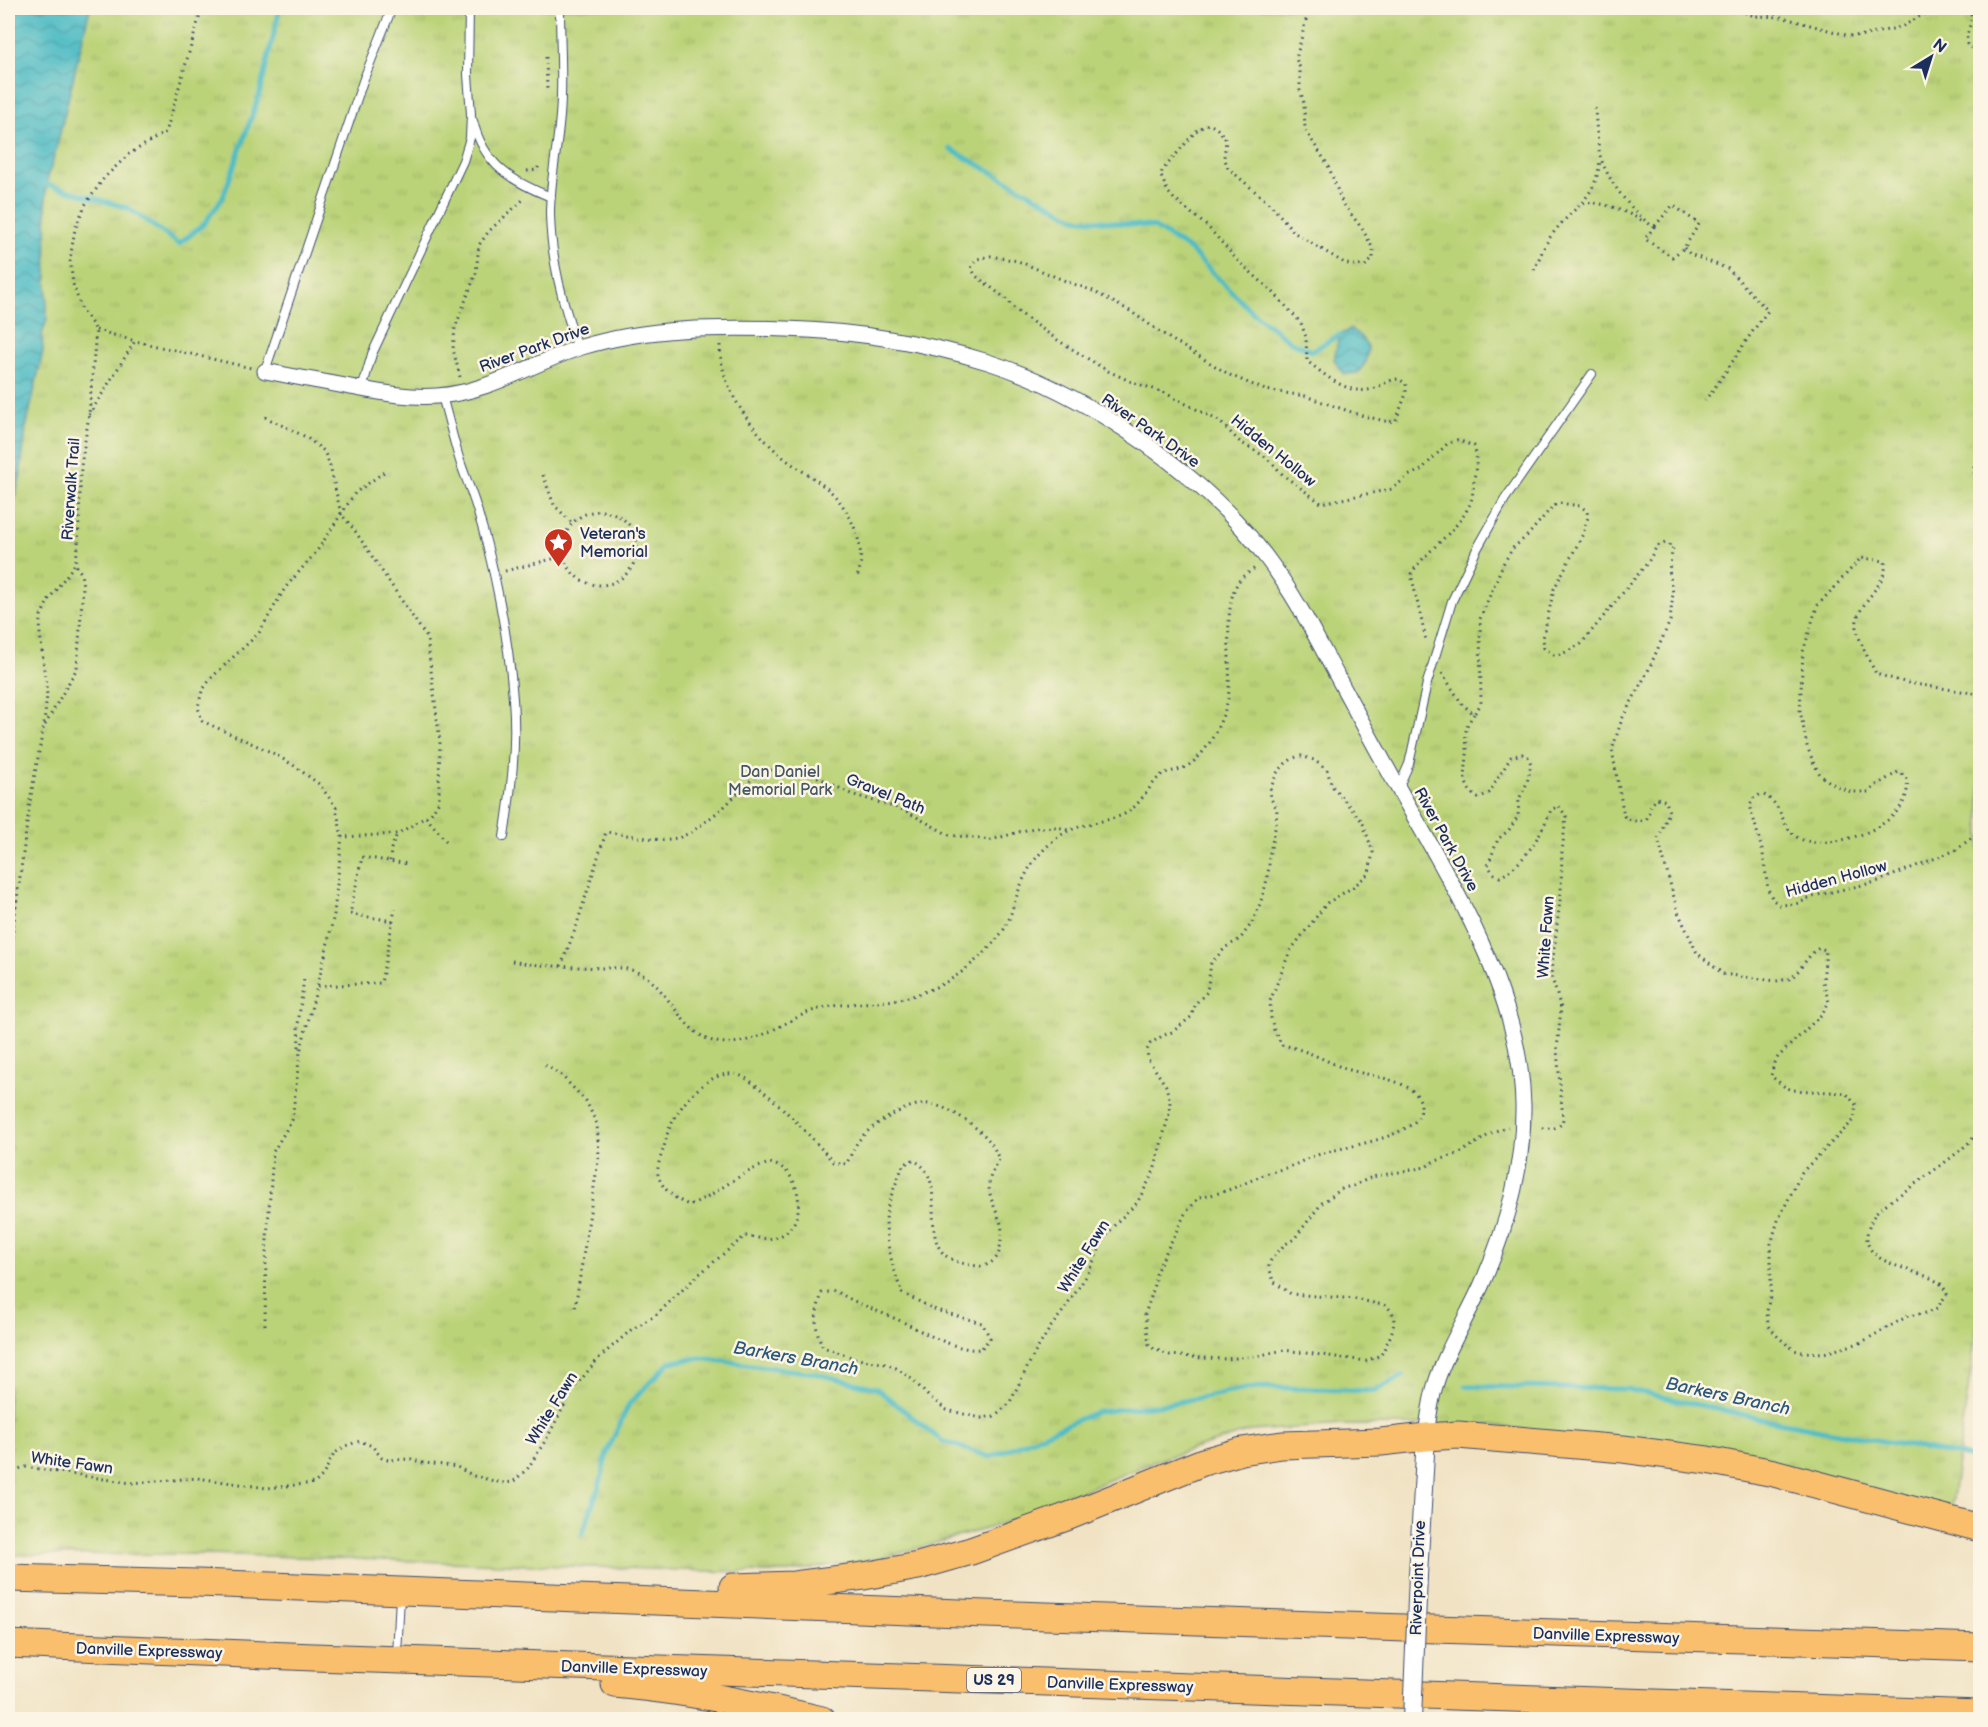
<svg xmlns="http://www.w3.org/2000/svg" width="1988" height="1727" font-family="'Balsamiq Sans',sans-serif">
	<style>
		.park { fill: url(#park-tufts); stroke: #6b816b; stroke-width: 1.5 }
		.water { fill: url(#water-waves); stroke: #347591; stroke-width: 1.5 }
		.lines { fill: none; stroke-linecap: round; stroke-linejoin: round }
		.stream { stroke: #4cbbc4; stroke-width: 5 }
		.service-casing { stroke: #3b4a6d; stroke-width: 10 }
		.minor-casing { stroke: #3b4a6d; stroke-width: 17 }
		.tertiary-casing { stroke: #3b4a6d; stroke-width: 20 }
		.motorway-casing { stroke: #3b4a6d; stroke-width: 29 }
		.path { stroke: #3b4a6d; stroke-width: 3; stroke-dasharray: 1.5 4.5; stroke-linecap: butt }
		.service { stroke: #fff; stroke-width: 8 }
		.minor { stroke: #fff; stroke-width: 15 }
		.tertiary { stroke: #fff; stroke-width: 18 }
		.motorway { stroke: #f9bf6d; stroke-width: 27 }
		.tertiary-bridge-casing { stroke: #3b4a6d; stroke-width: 20; stroke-linecap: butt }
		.tertiary-bridge { stroke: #fff; stroke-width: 18 }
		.labels { text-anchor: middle; stroke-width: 5; stroke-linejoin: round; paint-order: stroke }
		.shield { fill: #fcf5e5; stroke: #5e6a86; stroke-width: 1.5 }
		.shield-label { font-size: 15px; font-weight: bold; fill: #1b2f5e }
		.street-label { font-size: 16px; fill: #1b2f5e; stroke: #fcf5e5 }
		.poi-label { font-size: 16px; fill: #1b2f5e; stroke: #fcf5e5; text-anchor: start }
		.park-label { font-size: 16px; fill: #435864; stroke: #fcf5e5 }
		.water-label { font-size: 18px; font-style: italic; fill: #2a597d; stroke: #fcf5e5 }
	</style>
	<defs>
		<pattern id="park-tufts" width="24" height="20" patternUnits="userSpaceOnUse" patternTransform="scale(1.5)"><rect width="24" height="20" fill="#bbd378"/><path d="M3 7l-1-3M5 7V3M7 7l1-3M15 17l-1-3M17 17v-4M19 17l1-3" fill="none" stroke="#a0b56a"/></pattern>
		<pattern id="water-waves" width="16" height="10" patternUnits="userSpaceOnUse" patternTransform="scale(1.5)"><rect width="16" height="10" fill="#4cbbc4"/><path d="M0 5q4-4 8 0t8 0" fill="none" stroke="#3e98a2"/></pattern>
	</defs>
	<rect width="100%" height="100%" fill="#fcf5e5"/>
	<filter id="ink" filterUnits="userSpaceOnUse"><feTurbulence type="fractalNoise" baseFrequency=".0167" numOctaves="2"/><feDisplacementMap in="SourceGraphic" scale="12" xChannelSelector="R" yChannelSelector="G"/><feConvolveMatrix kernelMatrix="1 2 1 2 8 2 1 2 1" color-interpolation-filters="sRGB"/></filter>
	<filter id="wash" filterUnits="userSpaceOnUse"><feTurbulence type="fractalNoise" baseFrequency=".008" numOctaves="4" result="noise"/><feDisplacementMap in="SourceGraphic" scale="24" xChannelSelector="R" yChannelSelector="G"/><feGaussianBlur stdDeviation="1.35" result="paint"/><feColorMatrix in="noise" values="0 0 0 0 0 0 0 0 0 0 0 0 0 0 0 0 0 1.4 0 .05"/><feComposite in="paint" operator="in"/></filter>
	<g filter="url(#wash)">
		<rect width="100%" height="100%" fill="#f0e2c2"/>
		<!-- park -->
		<path class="park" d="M 85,8 L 1980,8 L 1980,1305 L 1951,1511 L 1494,1425 L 1343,1425 L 1250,1431 L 1158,1460 L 999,1525 L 886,1557 L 789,1572 L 738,1572 L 209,1554 L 8,1555 L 8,411 L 40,189 Z"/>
		<!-- water -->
		<path class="water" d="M 11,8 L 90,8 L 56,150 L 46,184 L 47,319 L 42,335 L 43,351 L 26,428 L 20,477 L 8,525 L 8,28 Z
			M 1351,329 L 1361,337 L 1368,348 L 1366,362 L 1358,373 L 1344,374 L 1334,360 L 1339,335 Z"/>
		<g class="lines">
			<!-- stream -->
			<path class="stream" d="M 950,149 L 1075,218 L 1154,227 L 1190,250 L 1252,312 L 1291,342 L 1312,351 L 1339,335
				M 41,189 L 46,184 L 128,208 L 179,244 L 204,224 L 223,197 L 259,96 L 280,8
				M 1466,1386 L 1627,1389 L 1767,1420 L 1980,1459
				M 582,1535 L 601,1480 L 607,1452 L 629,1404 L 670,1362 L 700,1358 L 813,1373 L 876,1388 L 942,1441 L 990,1457 L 1096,1412 L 1167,1404 L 1257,1387 L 1374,1391 L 1403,1376"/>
		</g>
	</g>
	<g filter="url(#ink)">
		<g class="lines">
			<defs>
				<path id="service" d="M 560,8 C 560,37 562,66 561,95 C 561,135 550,174 550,214 C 551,261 563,304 578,348
					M 473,121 C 484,165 511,181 551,197
					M 265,371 L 363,81 L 392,8
					M 362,389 L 372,354 L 463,161 L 470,138 L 471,114 L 468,75 L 469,8
					M 442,396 C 448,417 453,438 459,458 C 464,474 471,490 476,506 C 494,564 509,639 513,699 C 517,746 511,791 504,837
					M 1399,786 L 1409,764 L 1427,683 L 1452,601 L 1477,549 L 1505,499 L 1592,374
					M 397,1656 L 400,1596"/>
				<path id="minor" d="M 265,371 C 295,377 325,382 356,388 C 383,393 409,398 437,396 C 488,393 534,362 582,347 C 648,327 718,327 786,329 C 854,331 923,342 988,362 C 1087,393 1208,477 1269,561 C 1296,597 1316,637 1337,676 C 1358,715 1379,754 1401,793 C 1454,887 1521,994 1523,1105 C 1524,1168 1507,1227 1482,1284 C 1467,1318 1446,1350 1435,1386 C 1430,1403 1428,1420 1426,1437"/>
				<path id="tertiary" d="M 1418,1575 L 1426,1437"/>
				<path id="motorway" d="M 8,1578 L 198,1583 L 985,1614 L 1980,1647
					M 733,1587 L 794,1585 L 864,1576 L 918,1566 L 971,1551 L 1069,1516 L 1203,1462 L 1242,1451 L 1282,1445 L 1381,1442 L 1426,1437 L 1458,1435 L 1623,1449 L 1707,1460 L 1774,1473 L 1980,1528
					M 8,1644 L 314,1657 L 1980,1714
					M 615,1684 C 685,1690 754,1704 822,1720"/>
			</defs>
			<!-- service casing -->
			<use href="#service" class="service-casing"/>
			<!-- minor casing -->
			<use href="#minor" class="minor-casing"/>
			<!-- tertiary casing -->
			<use href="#tertiary" class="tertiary-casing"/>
			<!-- motorway casing -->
			<use href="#motorway" class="motorway-casing"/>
			<!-- path -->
			<path class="path" d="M 1309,8 L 1296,59 L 1300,68 L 1300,90 L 1304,103 L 1305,130 L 1328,165 L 1342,202 L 1363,230 L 1373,249 L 1373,259 L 1365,266 L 1346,264 L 1295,233 L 1271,205 L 1228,168 L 1224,157 L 1226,140 C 1221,132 1217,127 1208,124 L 1196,131 L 1162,171 L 1161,176 L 1168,192 L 1174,199 L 1208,227 L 1238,261 L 1273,292 L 1301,323 L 1306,337 L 1307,361 C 1325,375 1348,396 1372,389 C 1382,386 1389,379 1399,379 L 1406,384 L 1406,394 L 1396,420 L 1389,422 L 1360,415 L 1305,396 L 1265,390 L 1230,375 L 1169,338 L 1130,311 L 1091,290 L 1068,282 L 1018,261 L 991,256 L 977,259 L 971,268 L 976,276 L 1005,298 L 1017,311 L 1059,341 L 1108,371 L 1132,382 L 1163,392 L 1219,421 L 1240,442 L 1264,456 L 1274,465 L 1283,475 L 1321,503 L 1392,489 L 1408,476 L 1421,470 L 1447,444 L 1457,440 L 1474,446 C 1478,457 1476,467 1474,479 C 1473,488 1473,499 1469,506 C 1456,533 1427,549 1411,574 L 1426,640
				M 1734,8 L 1754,16 L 1781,17 L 1850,36 L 1866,35 L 1901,27 L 1935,8
				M 1969,8 C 1976,20 1965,31 1967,44 L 1980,54
				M 546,57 L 547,89
				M 1595,108 C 1596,123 1597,140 1600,155 C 1606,179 1633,214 1654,227 L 1645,239 L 1672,257 L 1684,248 L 1699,224 L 1673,205 L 1654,227
				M 527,171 L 537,170 L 540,163
				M 1583,203 C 1605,201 1626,212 1645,222
				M 1684,248 L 1690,254 L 1728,269 L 1768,311 C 1745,339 1728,372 1705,400
				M 1534,270 C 1540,257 1545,243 1554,232 C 1576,204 1596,200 1600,159
				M 96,330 L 135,341
				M 720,345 C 720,386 748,425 777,452 C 793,467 815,477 832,493 C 852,513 868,550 857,577
				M 460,377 L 453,349 L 455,328 L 476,273 L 479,245 L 489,231 L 525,198
				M 89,415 L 135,341 L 251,368
				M 265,417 L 306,437 L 324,451 L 330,466 L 341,514 L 353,528 L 427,638 L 440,742 L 439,785 L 439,801 L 431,814 L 397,834 L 342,837
				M 1980,456 L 1974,467 L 1977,499 L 1980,503
				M 543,475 L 554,505 L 572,523
				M563 548a37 37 0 1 1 74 0a37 37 0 1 1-74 0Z
				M 505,571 L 564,556
				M 1442,673 L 1462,704 L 1474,714 L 1481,704 L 1480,619 L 1503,564 L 1513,548 L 1528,535 L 1553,506 L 1560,503 L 1580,506 L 1587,511 L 1588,517 L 1583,534 L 1554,589 L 1543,638 L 1544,648 L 1554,655 L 1562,654 L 1581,644 L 1648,562 L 1657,546 L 1665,543 L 1673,547 L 1669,570 L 1673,593 L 1670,621 L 1648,671 L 1622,719 L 1612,750 L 1624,816 C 1632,822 1638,823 1647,818 L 1651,806 L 1657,798 L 1666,801 L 1669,812 L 1658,839 L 1678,912 L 1697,953 L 1723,974 L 1776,981 L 1789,979 L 1795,975 L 1812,953 L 1819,948 L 1826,950 L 1823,982 L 1829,1002 L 1822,1014 L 1778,1057 L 1774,1063 L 1771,1076 L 1785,1087 L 1792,1090 L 1846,1093 L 1856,1105 L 1854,1120 L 1802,1172 L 1778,1220 L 1771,1244 L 1771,1290 L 1767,1311 L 1768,1325 L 1778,1337 L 1794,1350 L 1802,1352 L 1824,1353 L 1860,1343 L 1908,1316 L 1926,1313 L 1937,1308 L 1947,1294 C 1945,1290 1943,1285 1939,1283 C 1920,1268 1858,1266 1868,1230 C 1871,1221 1873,1216 1879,1209 C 1897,1196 1977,1144 1980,1128
				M 1980,694 L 1908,683 L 1876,674 C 1869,658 1852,633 1858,616 C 1864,599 1889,580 1885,561 L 1861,558 L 1817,606 L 1803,652 L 1800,710 L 1807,746 L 1814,764 L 1821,776 L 1836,786 L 1851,792 L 1869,792 L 1875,786 L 1898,772 C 1908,777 1908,780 1907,790 C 1903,827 1838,848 1807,841 C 1778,835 1787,803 1761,794 L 1754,798 L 1750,805 L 1763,854 L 1768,889 L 1773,900 L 1780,905 L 1796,904 L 1818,895 L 1876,882 L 1956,850 L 1980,831
				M 1474,714 C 1471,719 1466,725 1466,731 C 1465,737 1467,744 1467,750 C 1468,767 1458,785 1478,798 L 1489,793 L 1511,757 L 1522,754 L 1528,757 L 1531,764 L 1527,783 L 1519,799 L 1518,816 L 1509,830 L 1498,839 L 1488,865 L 1493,873 L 1500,877 C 1525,863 1540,836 1551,810 L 1559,806 L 1566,816 L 1562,852 L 1561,892 L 1551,975 L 1561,1008 L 1557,1050 L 1563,1119 C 1560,1132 1548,1127 1538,1128
				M 45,725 L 77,668 L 83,587 L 81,573 L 75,564
				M 426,817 L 446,841
				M 390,861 L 391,849 L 397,834
				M 393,921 L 350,914 L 362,857 L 409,864
				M 512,961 C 540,967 571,966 600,968 C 609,968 622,967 631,970 C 669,980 677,1034 717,1042 C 751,1048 780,1024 809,1012 C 834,1003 861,1004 886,1001 C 910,999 939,988 959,974 C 974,963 997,942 1006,926 C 1010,919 1012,909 1015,901 C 1024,875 1031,860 1053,841 C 1072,824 1097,824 1120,816 C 1138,810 1147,788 1160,776 C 1166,771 1173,772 1180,769 C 1192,766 1203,753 1210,742 C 1217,730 1225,713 1228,699 C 1233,669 1221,605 1239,581 C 1242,576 1250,572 1255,568
				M 561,966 L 576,927 L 606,832 L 661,840 L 678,838 L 692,832 L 723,808 L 751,780 L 768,770 L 788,770 L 816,776 L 851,794 L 904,810 L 949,835 L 991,840 L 1033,828 L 1058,827 L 1068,830
				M 8,967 L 30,801 L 44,724 L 47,695 L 40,633 L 41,616 L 49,599 L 75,564 L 78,547 L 81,466 L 89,415 L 96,330 L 81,308 L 73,284 L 70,259 L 75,229 L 85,205 L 104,178 L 129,154 L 166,132 L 202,8
				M 318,986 L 381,983 L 395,909
				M 1980,997 C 1974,1021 1975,1033 1980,1057
				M 299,1047 L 298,1025 L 304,978
				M 545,1065 L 561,1075 L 586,1101 L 597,1124 L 599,1155 L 575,1308
				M 265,1325 L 266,1254 L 273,1152 L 292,1120 L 300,1052 L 325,956 L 334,914 L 342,837 L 336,807 L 319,784 L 293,765 L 271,752 L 202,721 L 198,707 L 202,691 L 211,678 L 259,633 L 285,588 L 317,551 L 355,493 L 384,472
				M 8,1472 L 25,1467 L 131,1483 L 197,1478 L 267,1488 L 315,1483 L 323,1475 L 334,1454 L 345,1446 L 360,1441 L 372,1446 L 382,1458 L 388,1460 L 411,1459 L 423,1463 L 444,1465 L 457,1467 L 474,1476 L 502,1483 L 513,1482 L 528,1468 L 547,1438 L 573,1389 L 599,1358 L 631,1330 L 656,1315 L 697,1276 L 745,1236 C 754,1237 765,1240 774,1238 C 803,1231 805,1192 787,1172 C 783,1167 776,1165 770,1163 C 738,1172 719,1194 689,1205 C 676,1200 661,1189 658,1174 C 657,1165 661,1156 664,1147 C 666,1140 667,1132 671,1125 C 681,1103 708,1071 735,1074 C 757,1077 817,1143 833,1162 L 846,1164 C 851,1156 854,1146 860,1139 C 871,1125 911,1101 929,1104 C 944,1106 959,1115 971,1124 C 986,1136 993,1142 999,1160 C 995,1167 989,1176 989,1185 C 989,1199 997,1211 1001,1224 C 1003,1232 1001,1239 1000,1247 C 999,1252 999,1255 995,1259 C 991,1263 985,1267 979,1266 C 968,1265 953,1262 945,1255 C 920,1233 949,1176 913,1160 L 903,1165 C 898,1180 890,1195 887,1210 C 883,1236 893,1269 902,1293 L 936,1310 L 982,1323 L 990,1338 L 981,1349 C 959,1352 925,1333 905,1323 C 882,1312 858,1305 836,1291 L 822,1293 C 815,1315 813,1326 823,1347 L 857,1359 L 882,1363 L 896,1368 L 913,1380 L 929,1397 L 947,1410 L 981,1418 L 994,1416 L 1009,1404 L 1033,1356 L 1050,1328 L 1064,1310 L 1087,1275 L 1104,1239 L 1116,1223 L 1137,1203 L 1154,1171 L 1169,1114 L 1170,1102 L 1166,1086 L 1148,1059 L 1147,1050 L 1150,1044 L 1162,1036 L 1172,1032 L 1191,1017 L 1196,1003 L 1207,992 L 1211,963 L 1226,947 L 1240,939 L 1252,923 L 1260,904 L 1266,884 L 1269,867 L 1269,857 L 1276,824 L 1277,809 L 1271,799 L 1270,790 L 1277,773 L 1285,764 L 1293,758 L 1301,756 L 1314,760 L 1327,770 L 1332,786 L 1362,821 L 1373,852 L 1369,873 L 1353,887 L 1327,903 L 1290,951 L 1270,1001 L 1271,1018 L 1274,1030 L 1282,1045 C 1304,1049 1322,1059 1341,1067 C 1361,1076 1422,1078 1421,1108 C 1421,1116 1416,1122 1409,1126 C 1383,1143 1343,1146 1314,1156 C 1305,1159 1298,1164 1289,1167 C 1279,1170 1269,1172 1259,1177 C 1238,1186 1223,1194 1199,1197 L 1185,1214 L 1157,1270 L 1152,1294 L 1145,1314 L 1149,1344 L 1154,1349 L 1170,1355 L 1203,1358 L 1226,1359 L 1256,1356 L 1284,1350 L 1366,1361 L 1381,1355 C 1386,1345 1397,1327 1393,1315 C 1392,1311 1389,1309 1387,1306 L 1356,1299 L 1291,1294 L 1273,1281 L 1269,1266 L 1271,1260 L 1284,1245 L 1294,1239 L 1322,1203 L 1343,1188 L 1353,1186 L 1372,1177 L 1426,1167 L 1433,1162 L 1460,1153 L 1495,1131 L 1508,1127"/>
			<!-- service -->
			<use href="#service" class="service"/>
			<!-- minor -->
			<use href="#minor" class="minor"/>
			<!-- tertiary -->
			<use href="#tertiary" class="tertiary"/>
			<!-- motorway -->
			<use href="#motorway" class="motorway"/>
			<defs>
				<path id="tertiary-bridge" d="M 1412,1720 L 1418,1575"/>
			</defs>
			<!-- tertiary-bridge casing -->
			<use href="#tertiary-bridge" class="tertiary-bridge-casing"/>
			<!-- tertiary-bridge -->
			<use href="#tertiary-bridge" class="tertiary-bridge"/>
		</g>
	</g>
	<!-- icons -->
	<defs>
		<symbol id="sight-pin" viewBox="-11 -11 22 30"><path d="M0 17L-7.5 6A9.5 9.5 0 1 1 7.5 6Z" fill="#c8321e" stroke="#fcf5e5"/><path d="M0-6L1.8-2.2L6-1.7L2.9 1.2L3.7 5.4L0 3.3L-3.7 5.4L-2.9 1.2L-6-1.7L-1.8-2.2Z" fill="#fff"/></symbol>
	</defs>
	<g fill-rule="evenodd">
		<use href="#sight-pin" x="542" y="526" width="33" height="45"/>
	</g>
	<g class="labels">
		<!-- shield labels -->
		<rect class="shield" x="967" y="1668" width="54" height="24" rx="4.5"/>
		<g class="shield-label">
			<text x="994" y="1685">US 29</text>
		</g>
		<!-- street labels -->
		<g class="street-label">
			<text transform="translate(534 347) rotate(-20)" y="6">River Park Drive</text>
			<text transform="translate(1151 430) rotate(35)" y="6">River Park Drive</text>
			<text transform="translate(1274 450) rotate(39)" y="6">Hidden Hollow</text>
			<text transform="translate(70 489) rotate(-86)" y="6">Riverwalk Trail</text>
			<text transform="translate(886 793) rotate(22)" y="6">Gravel Path</text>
			<text transform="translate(1447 839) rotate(61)" y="6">River Park Drive</text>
			<text transform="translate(1836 878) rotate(-15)" y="6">Hidden Hollow</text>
			<text transform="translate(1545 937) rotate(-86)" y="6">White Fawn</text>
			<text transform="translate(1083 1256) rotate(-58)" y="6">White Fawn</text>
			<text transform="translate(551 1408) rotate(-58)" y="6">White Fawn</text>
			<text transform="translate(72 1462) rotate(8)" y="6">White Fawn</text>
			<text transform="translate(1417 1578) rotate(-88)" y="6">Riverpoint Drive</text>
			<text transform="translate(1606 1635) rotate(2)" y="6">Danville Expressway</text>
			<text transform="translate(149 1650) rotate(2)" y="6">Danville Expressway</text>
			<text transform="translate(634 1668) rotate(2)" y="6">Danville Expressway</text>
			<text transform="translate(1120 1684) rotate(2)" y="6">Danville Expressway</text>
		</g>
		<!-- poi labels -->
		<g class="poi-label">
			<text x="580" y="539">Veteran's<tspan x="580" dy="18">Memorial</tspan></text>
		</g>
		<!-- park labels -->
		<g class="park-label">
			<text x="780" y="777">Dan Daniel<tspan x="780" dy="18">Memorial Park</tspan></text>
		</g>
		<!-- water labels -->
		<g class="water-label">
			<text transform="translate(796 1358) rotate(10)" y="6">Barkers Branch</text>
			<text transform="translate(1728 1396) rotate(12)" y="6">Barkers Branch</text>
		</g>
	</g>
	<!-- margin -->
	<rect width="1988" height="1727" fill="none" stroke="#fcf5e5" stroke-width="30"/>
	<!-- north arrow -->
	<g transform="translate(1931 57) rotate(38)" stroke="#fcf5e5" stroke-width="4.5" paint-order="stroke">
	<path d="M0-4.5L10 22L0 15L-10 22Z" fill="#1b2f5e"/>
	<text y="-9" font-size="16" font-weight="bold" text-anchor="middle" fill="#1b2f5e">N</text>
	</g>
</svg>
